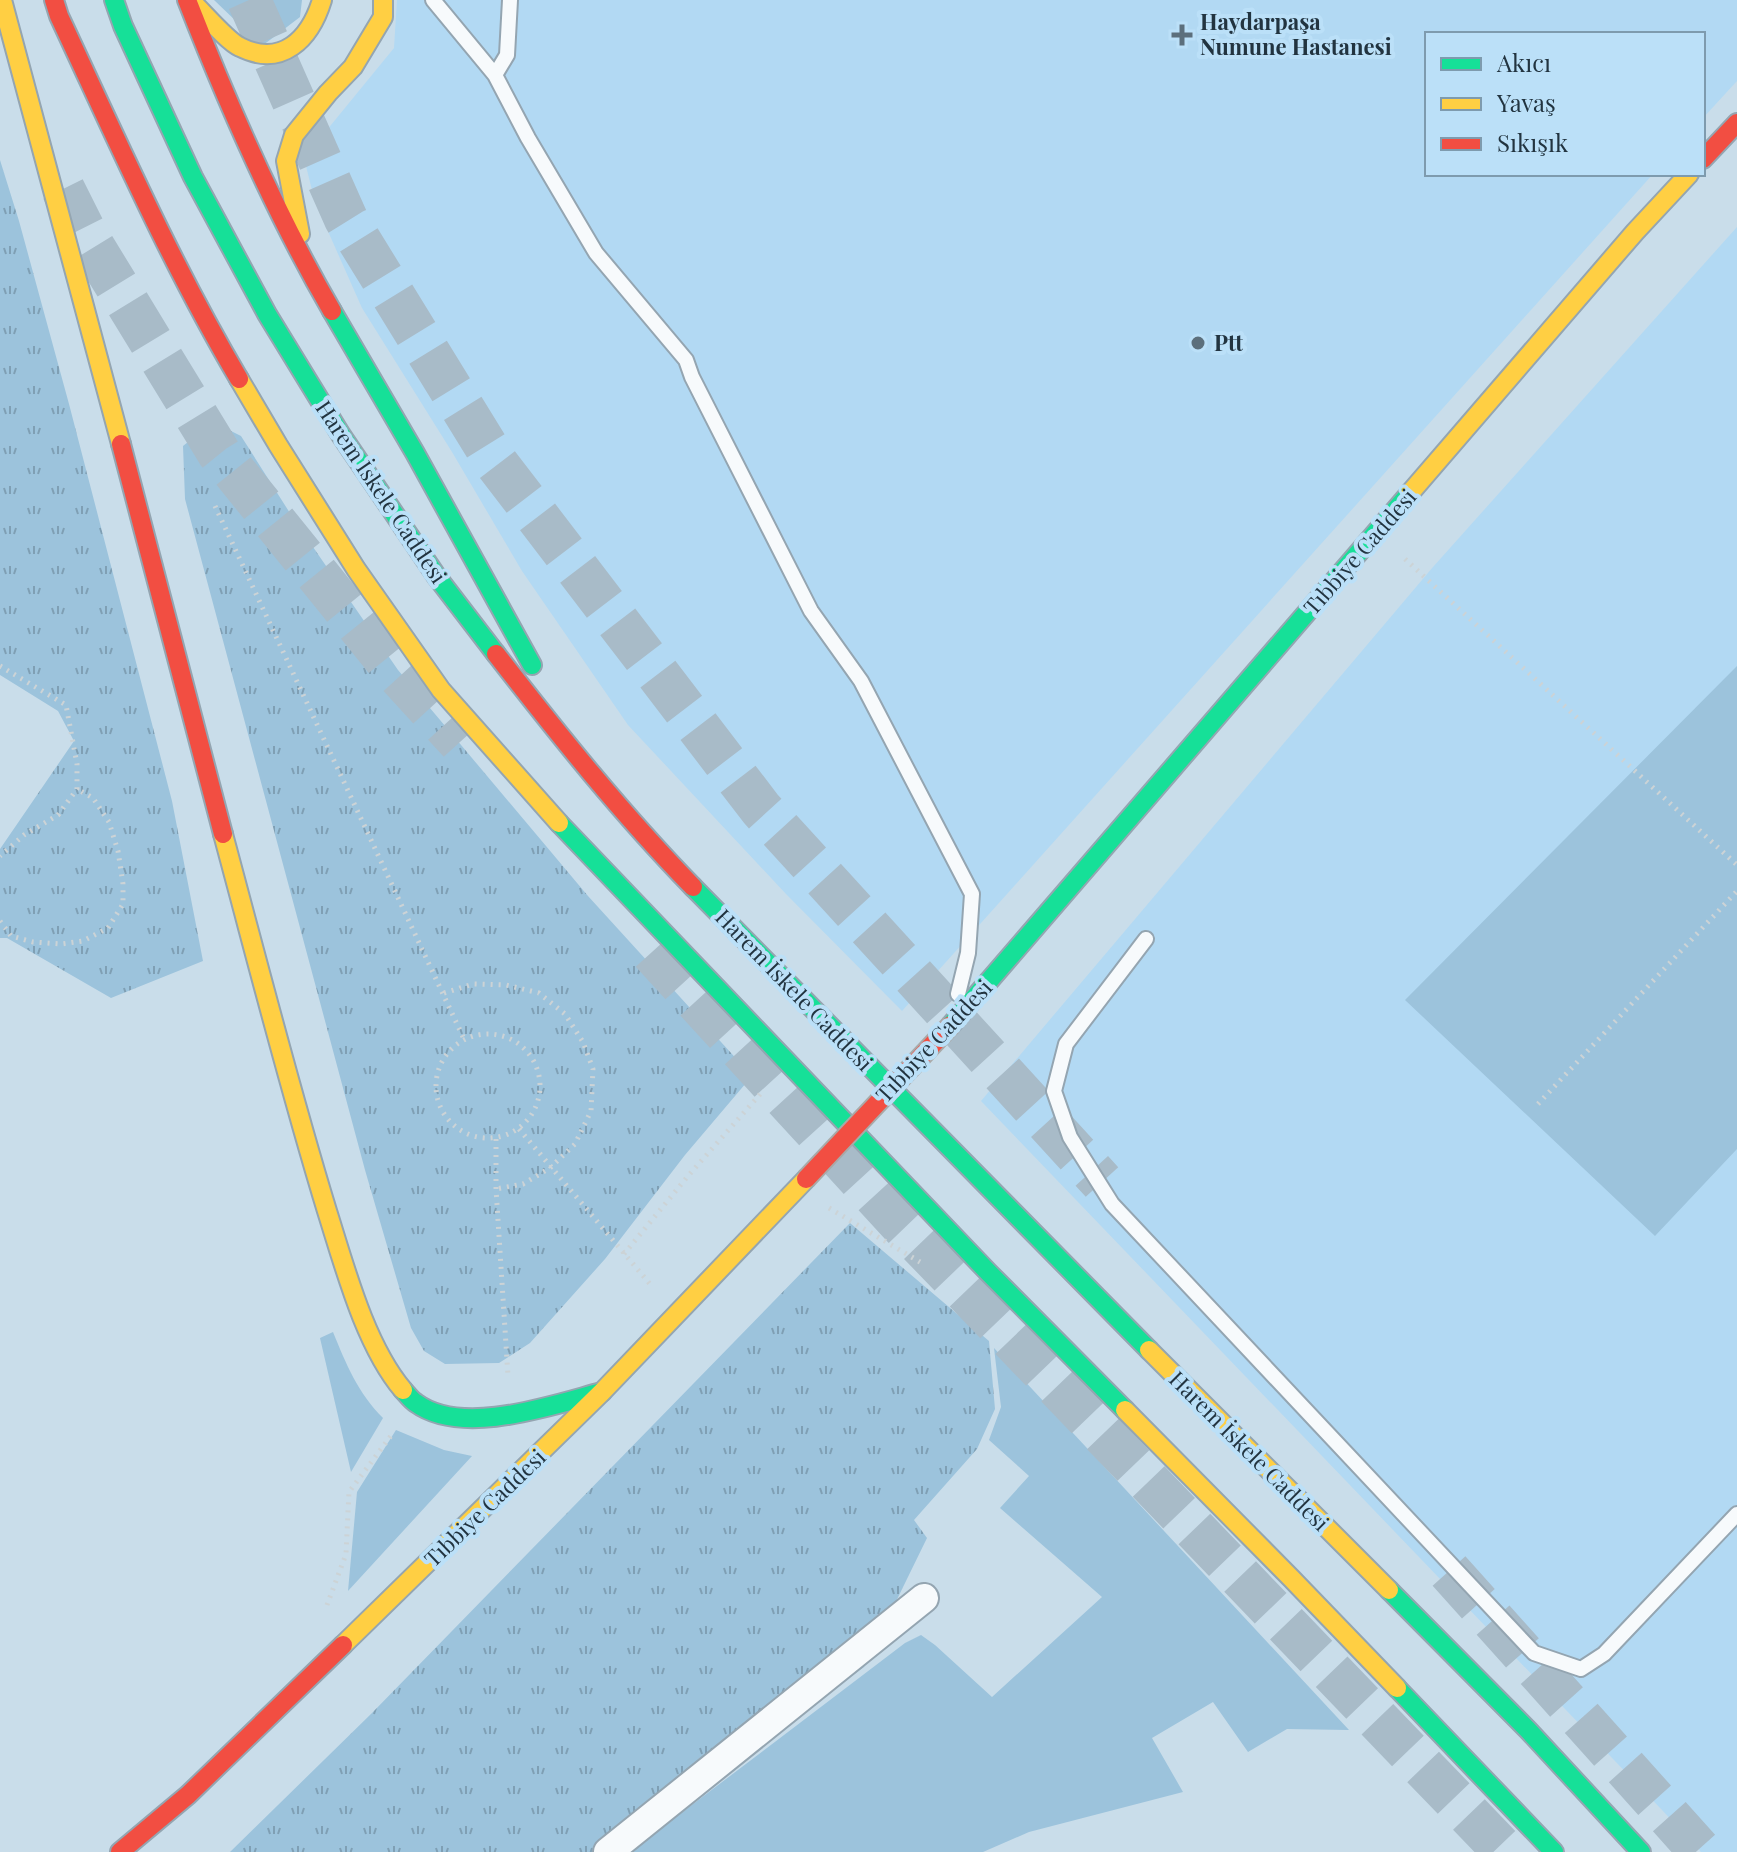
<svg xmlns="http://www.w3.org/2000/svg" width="1737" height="1852" font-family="'Playfair Display',serif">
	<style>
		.built { fill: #b2d9f3 }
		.green { fill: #9cc3dc }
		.park { fill: url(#park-tufts) }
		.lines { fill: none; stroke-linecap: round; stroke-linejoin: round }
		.highway-tunnel { stroke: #a8bbc8; stroke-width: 44; stroke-dasharray: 44 22; stroke-linecap: butt }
		.lane-casing { stroke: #94a5b1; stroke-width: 18 }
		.street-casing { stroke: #94a5b1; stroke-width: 32 }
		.fast-casing { stroke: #94a5b1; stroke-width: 22 }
		.slow-casing { stroke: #94a5b1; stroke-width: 22 }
		.jam-casing { stroke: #94a5b1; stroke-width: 22 }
		.path { stroke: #ccd3d6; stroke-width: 5; stroke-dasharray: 2 6; stroke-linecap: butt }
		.lane { stroke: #f7fafc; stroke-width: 14 }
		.street { stroke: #f7fafc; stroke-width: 28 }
		.fast { stroke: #16e098; stroke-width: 18 }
		.slow { stroke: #ffcf43; stroke-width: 18 }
		.jam { stroke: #f24e42; stroke-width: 18 }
		.jam-bridge-casing { stroke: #a9a9a8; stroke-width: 22; stroke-linecap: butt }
		.jam-bridge { stroke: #f24e42; stroke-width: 18 }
		.poi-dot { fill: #5c6f7c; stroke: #bbe0f8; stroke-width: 3 }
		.labels { text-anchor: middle; stroke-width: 8; stroke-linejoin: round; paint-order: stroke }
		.poi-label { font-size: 22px; font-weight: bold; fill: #223440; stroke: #bbe0f8; text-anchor: start }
		.street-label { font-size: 22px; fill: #223440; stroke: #bbe0f8 }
	</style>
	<defs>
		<pattern id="park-tufts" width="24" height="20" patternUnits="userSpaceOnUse" patternTransform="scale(2)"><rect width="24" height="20" fill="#9cc3dc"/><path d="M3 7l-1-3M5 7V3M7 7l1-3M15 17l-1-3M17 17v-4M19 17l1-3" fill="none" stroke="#7f9fb4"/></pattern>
	</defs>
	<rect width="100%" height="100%" fill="#c9ddea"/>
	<!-- built -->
	<path class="built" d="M 397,0 L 1737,0 L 1737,81 L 1703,118 L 1703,34 L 1427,34 L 1427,174 L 1653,174 L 902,1011 L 786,894 L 628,725 L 522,571 L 452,452 L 362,308 L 315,202 L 304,158 L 394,48 Z
		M 1737,227 L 1737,1852 L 1701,1852 L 1663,1811 L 981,1101 L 1433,567 Z"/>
	<!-- green -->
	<path class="green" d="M 214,0 L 302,0 L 300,17 L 262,46 Z
		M 1737,666 L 1737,1149 L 1655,1236 L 1405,1000 Z
		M 333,1332 C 346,1364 358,1393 383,1418 L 351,1472 L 320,1338 Z
		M 994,1348 L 1349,1730 L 1287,1729 L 1248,1752 L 1213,1702 L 1152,1738 L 1183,1792 L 1029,1832 L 983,1852 L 630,1852 L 905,1643 L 921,1635 L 935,1645 L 992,1697 L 1102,1597 L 1000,1508 L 1029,1476 L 989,1440 L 1001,1407 Z
		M 396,1430 L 444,1450 L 472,1456 L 348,1591 L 357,1492 Z"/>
	<!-- park -->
	<path class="park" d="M 0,160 L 19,221 L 69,404 L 172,801 L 203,961 L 111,998 L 7,938 L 0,938 L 0,849 L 74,741 L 58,711 L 0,675 Z
		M 213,422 L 241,436 L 295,521 L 398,670 L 588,896 L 752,1076 L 685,1155 L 605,1259 L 530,1343 L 499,1363 L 445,1364 L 424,1351 L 411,1328 L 365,1170 L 185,499 L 183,446 Z
		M 850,1223 L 989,1341 L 995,1409 L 977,1449 L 914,1520 L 927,1538 L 864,1667 L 697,1788 L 600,1852 L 230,1852 L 372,1713 Z"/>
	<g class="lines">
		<!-- highway-tunnel -->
		<path class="highway-tunnel" d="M 249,0 L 346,219 L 497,464 L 761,809 L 1102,1182
			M 63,189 L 87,237 L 219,453 L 397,673 L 460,742
			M 652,952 L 901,1224 L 1505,1852
			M 1449,1571 L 1701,1852"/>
		<defs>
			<path id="lane" d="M 433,0 L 495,75 L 528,138 L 596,253 L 686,360 L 692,377 L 811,611 L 861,681 L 972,894 L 968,953 L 958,994
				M 495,75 L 507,55 L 510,0
				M 1146,939 L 1066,1044 L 1054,1091 L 1070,1137 L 1112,1204 L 1534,1653 L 1581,1669 L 1604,1654 L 1737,1514"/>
			<path id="street" d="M 608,1852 L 924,1598"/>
			<path id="fast" d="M 114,0 L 123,26 L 193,177 L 267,314 L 341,435 L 437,577 L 496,654
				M 332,311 L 415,453 L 532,665
				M 559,823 L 988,1272 L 1125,1410
				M 693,887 L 1149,1350
				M 951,1025 L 1410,493
				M 403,1390 C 407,1394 411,1400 416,1403 C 462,1437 553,1405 602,1392
				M 1389,1590 L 1528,1730 L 1641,1852
				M 1397,1688 L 1554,1852"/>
			<path id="slow" d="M 2,0 L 121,444
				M 190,0 C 202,11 227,41 240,47 C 282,68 310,39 322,0
				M 300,234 L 286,161 L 294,135 L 328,93 L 353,67 L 383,17 L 383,0
				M 239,379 L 278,445 L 356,569 L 441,690 L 559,823
				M 1410,493 L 1635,232 L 1689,174
				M 223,834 C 257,960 289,1087 327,1211 C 345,1268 365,1345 403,1390
				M 1149,1350 L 1389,1590
				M 602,1392 L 806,1179
				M 1125,1410 L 1291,1578 L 1397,1688
				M 343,1645 L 602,1392"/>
			<path id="jam" d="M 54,0 L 59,16 C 116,138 170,262 239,379
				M 187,0 C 228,105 275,213 332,311
				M 1703,159 L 1737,123
				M 121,444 L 223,834
				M 496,654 C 558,734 622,814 693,887
				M 120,1852 L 188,1795 L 343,1645"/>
		</defs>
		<!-- lane casing -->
		<use href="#lane" class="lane-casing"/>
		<!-- street casing -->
		<use href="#street" class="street-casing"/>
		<!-- fast casing -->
		<use href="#fast" class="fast-casing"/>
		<!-- slow casing -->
		<use href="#slow" class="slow-casing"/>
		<!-- jam casing -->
		<use href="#jam" class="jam-casing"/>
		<!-- path -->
		<path class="path" d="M 215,506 L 464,1039
			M 1405,559 L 1737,865
			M 0,666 L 66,705 L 77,764 L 77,789 L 58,815 L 24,835 L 0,856
			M 0,921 L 11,936 L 33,942 L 61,944 L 83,941 L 108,928 L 123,904 L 123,884 L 118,851 L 109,822 L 93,798 L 77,789
			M 444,993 L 473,984 L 506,985 L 539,993 L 565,1014 L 583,1042 L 593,1069 L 591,1111 L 575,1144 L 550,1168 L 523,1184 L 496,1189
			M436 1086a52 52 0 1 1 104 0a52 52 0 1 1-104 0Z
			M 1538,1104 L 1737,891
			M 519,1129 L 650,1284
			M 496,1139 L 496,1189 L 508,1376
			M 829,1208 L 920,1262
			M 624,1254 L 688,1176 L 763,1091
			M 327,1605 L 346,1554 L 349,1492 L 393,1433"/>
		<!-- lane -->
		<use href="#lane" class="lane"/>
		<!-- street -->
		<use href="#street" class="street"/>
		<!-- fast -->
		<use href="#fast" class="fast"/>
		<!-- slow -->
		<use href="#slow" class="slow"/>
		<!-- jam -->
		<use href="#jam" class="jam"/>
		<defs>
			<path id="jam-bridge" d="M 806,1179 L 951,1025"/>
		</defs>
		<!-- jam-bridge casing -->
		<use href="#jam-bridge" class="jam-bridge-casing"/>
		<!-- jam-bridge -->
		<use href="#jam-bridge" class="jam-bridge"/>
	</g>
	<!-- markers -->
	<g class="poi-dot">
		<path d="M1178 23h8v8h8v8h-8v8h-8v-8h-8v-8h8z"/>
		<circle cx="1198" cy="343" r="8"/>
	</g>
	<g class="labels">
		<!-- poi labels -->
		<g class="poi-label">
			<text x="1200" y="30">Haydarpaşa<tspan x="1200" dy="25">Numune Hastanesi</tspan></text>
			<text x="1214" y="351">Ptt</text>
		</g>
		<!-- street labels -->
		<g class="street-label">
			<text transform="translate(381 492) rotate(56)" y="8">Harem İskele Caddesi</text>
			<text transform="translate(1360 552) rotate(-49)" y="8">Tıbbiye Caddesi</text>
			<text transform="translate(794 990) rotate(46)" y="8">Harem İskele Caddesi</text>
			<text transform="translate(934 1041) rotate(-47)" y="8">Tıbbiye Caddesi</text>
			<text transform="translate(1249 1451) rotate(45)" y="8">Harem İskele Caddesi</text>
			<text transform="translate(485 1508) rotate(-44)" y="8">Tıbbiye Caddesi</text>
		</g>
	</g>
	<!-- legend -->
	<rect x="1425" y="32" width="280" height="144" fill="#bbe0f8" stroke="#7e9bae" stroke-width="2"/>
	<rect x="1441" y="58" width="40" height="12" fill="#16e098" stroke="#7e9bae" stroke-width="2"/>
	<text x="1497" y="72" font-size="24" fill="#223440">Akıcı</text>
	<rect x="1441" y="98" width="40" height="12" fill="#ffcf43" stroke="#7e9bae" stroke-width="2"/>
	<text x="1497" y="112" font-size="24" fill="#223440">Yavaş</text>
	<rect x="1441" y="138" width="40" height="12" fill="#f24e42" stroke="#7e9bae" stroke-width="2"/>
	<text x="1497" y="152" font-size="24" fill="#223440">Sıkışık</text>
</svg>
